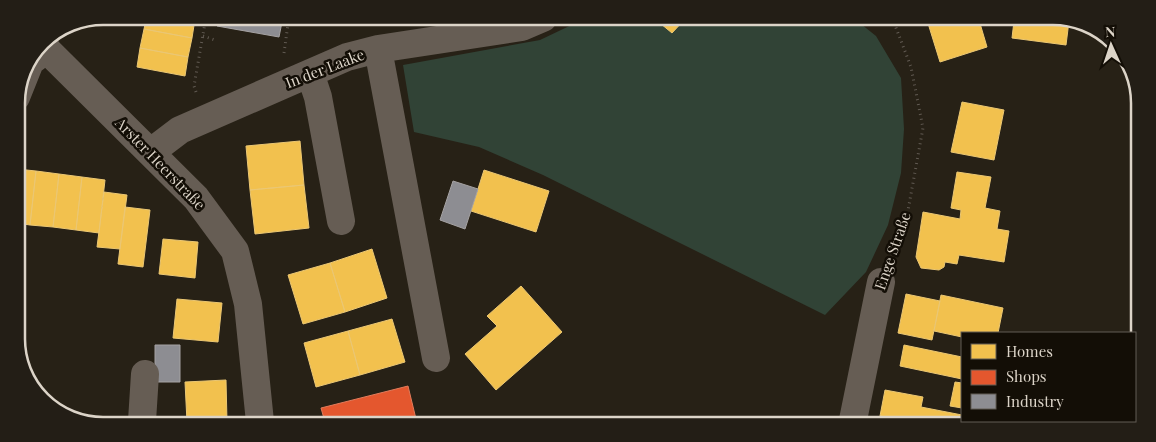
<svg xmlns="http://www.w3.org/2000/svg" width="1156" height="442" font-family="'Playfair Display',serif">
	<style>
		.green { fill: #314336 }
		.homes { fill: #f2c14e; stroke: #ebc773 }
		.shops { fill: #e4572e; stroke: #e27c5c }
		.industry { fill: #8d8d92; stroke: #a5a2a2 }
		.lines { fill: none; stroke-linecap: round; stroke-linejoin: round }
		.path { stroke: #615a52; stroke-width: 3; stroke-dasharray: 1 4; stroke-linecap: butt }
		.minor { stroke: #665d54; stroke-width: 28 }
		.labels { text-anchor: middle; stroke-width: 5; stroke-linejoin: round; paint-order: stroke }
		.street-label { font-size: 15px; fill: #dcd4c8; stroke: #130e06 }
		.rim { fill: none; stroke: #dcd4c8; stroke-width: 2.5 }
	</style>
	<rect width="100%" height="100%" fill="#272116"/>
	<!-- green -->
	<path class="green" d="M 584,19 L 856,20 L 876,36 L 901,78 L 904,129 L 901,173 L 888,225 L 866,272 L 825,315 L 543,175 L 479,147 L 414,132 L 403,65 L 540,40 Z"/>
	<!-- homes -->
	<path class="homes" d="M 147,16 L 195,19 L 192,38 L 144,29 Z
		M 655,19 L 685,19 L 672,33 Z
		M 927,20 L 979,20 L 987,47 L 940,62 Z
		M 1014,21 L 1069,21 L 1066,45 L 1012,38 Z
		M 144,29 L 192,38 L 188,57 L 140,48 Z
		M 140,48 L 188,57 L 185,76 L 137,67 Z
		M 1130,73 L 1139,92 L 1138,125 L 1137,126 Z
		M 962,102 L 1004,110 L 994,160 L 951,152 Z
		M 300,141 L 304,185 L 250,190 L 246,146 Z
		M 17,169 L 36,171 L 30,225 L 17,223 Z
		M 484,170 L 549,191 L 536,232 L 471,211 Z
		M 36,171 L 59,174 L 53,227 L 30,225 Z
		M 957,172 L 991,177 L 985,208 L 1000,211 L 997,229 L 1009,231 L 1004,262 L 959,255 L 957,264 L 945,262 L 944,267 L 939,270 L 921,268 L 916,257 L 923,212 L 960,219 L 961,210 L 951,208 Z
		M 59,174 L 82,177 L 76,230 L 53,227 Z
		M 82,177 L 105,180 L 99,233 L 76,230 Z
		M 304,185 L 309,228 L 255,234 L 250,190 Z
		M 104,192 L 127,195 L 120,249 L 97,247 Z
		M 125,207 L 150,210 L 143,267 L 118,264 Z
		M 163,239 L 198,242 L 195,278 L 159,274 Z
		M 372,249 L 387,298 L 345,312 L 330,263 Z
		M 330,263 L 345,312 L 303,324 L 288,275 Z
		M 521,286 L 562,332 L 496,390 L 465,354 L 497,326 L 487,316 Z
		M 906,294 L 940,301 L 932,340 L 898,333 Z
		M 941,295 L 1003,308 L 998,333 L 962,333 L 962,337 L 934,331 Z
		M 177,299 L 222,303 L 218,342 L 173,338 Z
		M 392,319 L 405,362 L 360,375 L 348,331 Z
		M 348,331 L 360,375 L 316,387 L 304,343 Z
		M 904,345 L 962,357 L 962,379 L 900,366 Z
		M 226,380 L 227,422 L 187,422 L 185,382 Z
		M 955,382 L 962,383 L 962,408 L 950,406 Z
		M 885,390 L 923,397 L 921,407 L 962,415 L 962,421 L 988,421 L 987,425 L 930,425 L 880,416 Z
		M 880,416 L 930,425 L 878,425 Z"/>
	<!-- shops -->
	<path class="shops" d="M 408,386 L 416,419 L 401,423 L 325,422 L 321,408 Z"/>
	<!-- industry -->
	<path class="industry" d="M 218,17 L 283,17 L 279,37 L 217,26 Z
		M 453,181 L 478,189 L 465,229 L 440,220 Z
		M 155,345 L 180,345 L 180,382 L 155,382 Z"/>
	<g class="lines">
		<!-- path -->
		<path class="path" d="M 203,36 L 215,40
			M 284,53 L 289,17
			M 196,92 L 194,86 L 206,17
			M 891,255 L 907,216 L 923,128 L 911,67 L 893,20"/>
		<!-- minor -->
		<path class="minor" d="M 41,44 L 196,198 L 235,251 L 248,304 L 260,422
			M 378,49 L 436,358
			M 310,73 L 318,97 L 341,221
			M 16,97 L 30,62 L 47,49
			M 151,152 L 180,130 L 347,57 L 378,49 L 522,27 L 543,18
			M 142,421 L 145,374
			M 852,425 L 881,282"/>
	</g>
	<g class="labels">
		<!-- street labels -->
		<g class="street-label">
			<text transform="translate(325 69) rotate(-21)" y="5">In der Laake</text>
			<text transform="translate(160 164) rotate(46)" y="5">Arster Heerstraße</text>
			<text transform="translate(893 251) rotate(-71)" y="5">Enge Straße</text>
		</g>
	</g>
	<!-- crop -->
	<path d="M0 0H1156V442H0ZM103 25H1053A78 78 0 0 1 1131 103V339A78 78 0 0 1 1053 417H103A78 78 0 0 1 25 339V103A78 78 0 0 1 103 25Z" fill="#231e16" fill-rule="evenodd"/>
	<path class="rim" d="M103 25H1053A78 78 0 0 1 1131 103V339A78 78 0 0 1 1053 417H103A78 78 0 0 1 25 339V103A78 78 0 0 1 103 25Z"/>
	<!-- legend -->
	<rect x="961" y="332" width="175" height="90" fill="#130e06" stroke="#635d54"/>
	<rect x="971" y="344" width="25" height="15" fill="#f2c14e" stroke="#635d54"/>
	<text x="1006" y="357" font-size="15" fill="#dcd4c8">Homes</text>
	<rect x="971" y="370" width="25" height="15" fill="#e4572e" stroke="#635d54"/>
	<text x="1006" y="382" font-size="15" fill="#dcd4c8">Shops</text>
	<rect x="971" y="394" width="25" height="15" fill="#8d8d92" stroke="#635d54"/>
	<text x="1006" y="407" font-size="15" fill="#dcd4c8">Industry</text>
	<!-- north arrow -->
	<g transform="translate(1111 45) rotate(357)" stroke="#130e06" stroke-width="4" paint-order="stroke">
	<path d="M0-4L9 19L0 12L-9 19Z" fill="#dcd4c8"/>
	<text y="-8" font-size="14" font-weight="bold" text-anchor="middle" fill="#dcd4c8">N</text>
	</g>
</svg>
